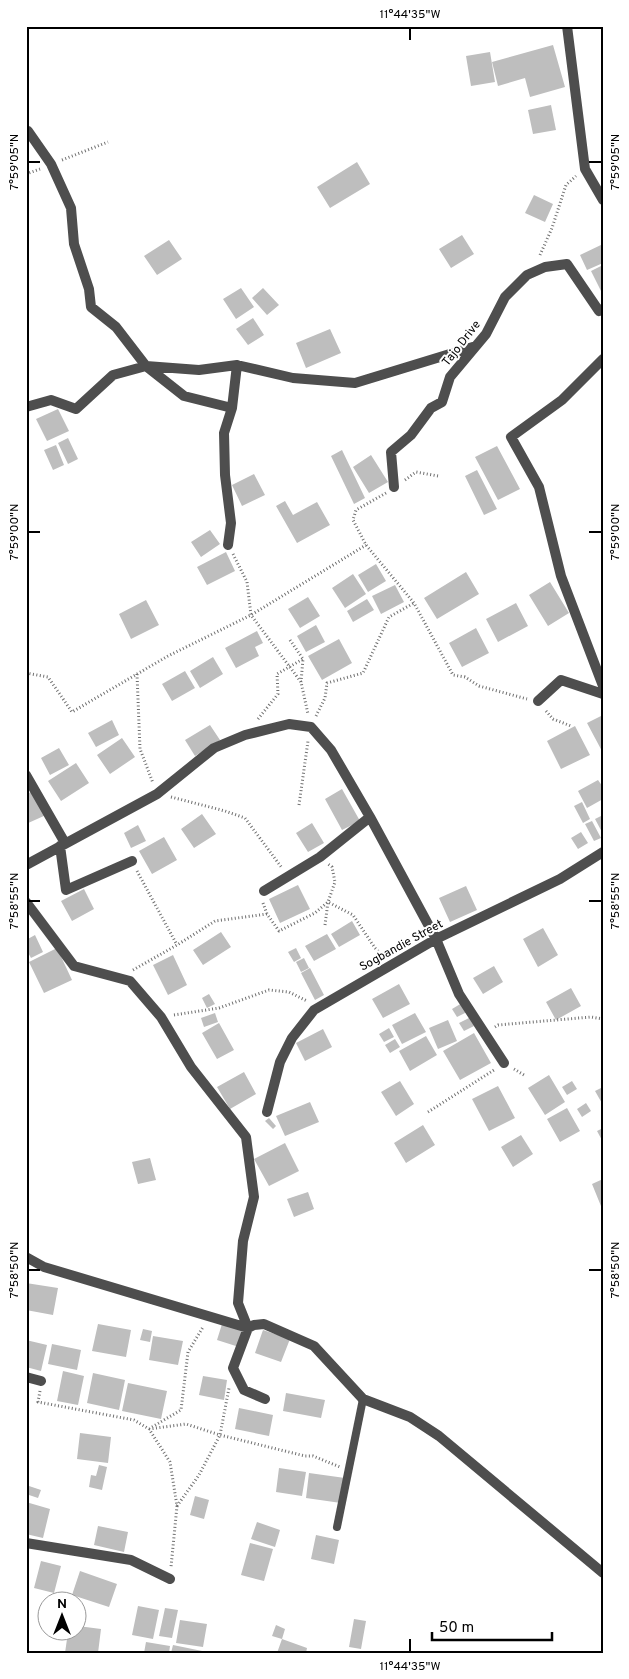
<svg xmlns="http://www.w3.org/2000/svg" width="629" height="1679" font-family="Overpass,sans-serif">
	<style>
		.building { fill: #bebebe }
		.lines { fill: none; stroke-linecap: round; stroke-linejoin: round }
		.path { stroke: #707070; stroke-width: 3; stroke-dasharray: 1 2.5; stroke-linecap: butt }
		.lane { stroke: #4e4e4e; stroke-width: 8 }
		.street { stroke: #4e4e4e; stroke-width: 10 }
		.ticks { fill: none; stroke: #000; stroke-width: 2 }
		.labels { text-anchor: middle; stroke-width: 4; stroke-linejoin: round; paint-order: stroke }
		.street-label { font-size: 12px; fill: #000; stroke: #fff }
		.neatline { fill: none; stroke: #000; stroke-width: 2 }
		.ticks-label { font-size: 12px; text-anchor: middle; fill: #000 }
	</style>
	<rect width="100%" height="100%" fill="#fff"/>
	<!-- building -->
	<path class="building" d="M 553,45 L 565,87 L 530,97 L 525,78 L 498,86 L 492,62 Z
		M 490,52 L 495,82 L 471,86 L 466,56 Z
		M 551,105 L 556,130 L 533,134 L 528,110 Z
		M 357,162 L 370,184 L 330,208 L 317,187 Z
		M 534,195 L 553,204 L 545,222 L 525,213 Z
		M 462,235 L 474,254 L 451,268 L 439,249 Z
		M 169,240 L 182,259 L 157,275 L 144,256 Z
		M 603,244 L 603,263 L 587,270 L 580,255 Z
		M 603,265 L 603,295 L 591,271 Z
		M 241,288 L 254,307 L 236,319 L 223,299 Z
		M 263,288 L 279,305 L 267,315 L 252,298 Z
		M 253,318 L 264,335 L 248,345 L 236,329 Z
		M 330,329 L 341,353 L 306,368 L 296,343 Z
		M 58,409 L 69,431 L 47,441 L 36,419 Z
		M 68,438 L 78,459 L 68,464 L 58,443 Z
		M 56,445 L 64,465 L 53,470 L 44,450 Z
		M 497,446 L 520,489 L 498,500 L 475,457 Z
		M 342,450 L 365,498 L 354,504 L 331,456 Z
		M 371,455 L 388,482 L 369,493 L 353,467 Z
		M 477,470 L 497,509 L 484,515 L 465,476 Z
		M 254,474 L 265,495 L 242,506 L 232,485 Z
		M 285,501 L 293,515 L 317,502 L 330,525 L 297,543 L 276,506 Z
		M 210,530 L 220,544 L 201,557 L 191,542 Z
		M 226,552 L 235,571 L 207,585 L 197,567 Z
		M 376,564 L 386,581 L 368,592 L 358,575 Z
		M 466,572 L 479,594 L 437,619 L 424,598 Z
		M 353,574 L 366,594 L 345,608 L 332,588 Z
		M 550,582 L 569,613 L 548,626 L 529,595 Z
		M 395,585 L 404,602 L 381,614 L 372,596 Z
		M 308,597 L 320,616 L 300,628 L 288,609 Z
		M 367,599 L 374,610 L 353,622 L 347,611 Z
		M 146,600 L 159,625 L 131,639 L 119,614 Z
		M 516,603 L 528,626 L 498,642 L 486,619 Z
		M 316,625 L 325,642 L 306,652 L 297,636 Z
		M 476,628 L 489,653 L 462,667 L 449,643 Z
		M 257,631 L 263,643 L 255,647 L 259,656 L 236,668 L 225,648 Z
		M 339,639 L 352,663 L 322,680 L 308,656 Z
		M 213,657 L 223,674 L 200,688 L 190,671 Z
		M 185,671 L 195,688 L 172,701 L 162,684 Z
		M 603,715 L 603,753 L 587,723 Z
		M 112,720 L 119,735 L 96,747 L 88,733 Z
		M 210,725 L 220,740 L 195,756 L 185,740 Z
		M 575,726 L 590,755 L 561,769 L 547,741 Z
		M 122,738 L 135,757 L 110,774 L 97,755 Z
		M 59,748 L 69,765 L 50,775 L 41,758 Z
		M 76,763 L 89,783 L 61,801 L 48,781 Z
		M 598,780 L 603,787 L 603,799 L 587,808 L 578,791 Z
		M 342,789 L 360,821 L 342,830 L 325,799 Z
		M 34,791 L 46,815 L 26,824 L 26,794 Z
		M 582,802 L 590,819 L 583,823 L 574,806 Z
		M 202,814 L 216,834 L 194,848 L 181,829 Z
		M 603,815 L 603,834 L 595,819 Z
		M 592,821 L 601,838 L 594,841 L 585,824 Z
		M 312,823 L 324,843 L 308,852 L 296,833 Z
		M 138,825 L 146,841 L 131,848 L 124,833 Z
		M 581,832 L 588,843 L 578,849 L 571,838 Z
		M 164,837 L 177,860 L 152,874 L 139,851 Z
		M 298,885 L 310,909 L 280,923 L 269,899 Z
		M 466,886 L 477,910 L 450,922 L 439,898 Z
		M 84,889 L 94,909 L 72,921 L 61,901 Z
		M 352,921 L 360,935 L 339,947 L 331,934 Z
		M 543,928 L 558,955 L 538,967 L 523,939 Z
		M 221,932 L 231,947 L 203,965 L 193,950 Z
		M 327,934 L 336,949 L 314,961 L 305,946 Z
		M 35,935 L 43,952 L 31,958 L 26,949 L 26,940 Z
		M 57,948 L 72,980 L 44,993 L 29,962 Z
		M 296,948 L 301,958 L 294,962 L 288,952 Z
		M 173,955 L 187,985 L 168,995 L 153,965 Z
		M 304,958 L 309,968 L 301,972 L 296,962 Z
		M 494,966 L 503,982 L 483,994 L 473,978 Z
		M 310,968 L 324,995 L 315,1000 L 301,973 Z
		M 399,984 L 410,1004 L 383,1018 L 372,999 Z
		M 571,988 L 581,1006 L 556,1020 L 546,1002 Z
		M 209,994 L 215,1004 L 207,1008 L 202,998 Z
		M 462,1003 L 467,1012 L 457,1017 L 452,1009 Z
		M 215,1013 L 218,1022 L 204,1027 L 201,1018 Z
		M 415,1013 L 426,1032 L 402,1044 L 392,1025 Z
		M 469,1018 L 474,1026 L 464,1031 L 459,1023 Z
		M 448,1020 L 457,1041 L 438,1049 L 429,1028 Z
		M 219,1023 L 234,1050 L 217,1059 L 202,1033 Z
		M 389,1028 L 394,1037 L 384,1042 L 379,1034 Z
		M 323,1029 L 332,1047 L 305,1061 L 296,1043 Z
		M 474,1033 L 491,1063 L 460,1080 L 443,1051 Z
		M 426,1036 L 437,1055 L 410,1071 L 399,1051 Z
		M 395,1039 L 400,1047 L 390,1053 L 385,1045 Z
		M 244,1072 L 256,1094 L 230,1109 L 217,1087 Z
		M 549,1075 L 565,1102 L 545,1115 L 528,1088 Z
		M 400,1081 L 414,1104 L 396,1116 L 381,1092 Z
		M 572,1081 L 577,1089 L 567,1095 L 562,1087 Z
		M 498,1086 L 515,1118 L 489,1131 L 472,1099 Z
		M 603,1087 L 603,1105 L 595,1091 Z
		M 310,1102 L 319,1122 L 285,1136 L 276,1116 Z
		M 586,1103 L 591,1111 L 582,1117 L 577,1109 Z
		M 567,1108 L 580,1131 L 560,1142 L 547,1119 Z
		M 269,1118 L 276,1126 L 273,1129 L 265,1121 Z
		M 423,1125 L 435,1145 L 406,1163 L 394,1143 Z
		M 603,1128 L 603,1142 L 597,1131 Z
		M 521,1135 L 533,1154 L 513,1167 L 501,1147 Z
		M 285,1143 L 299,1171 L 269,1186 L 254,1159 Z
		M 150,1158 L 156,1180 L 138,1184 L 132,1162 Z
		M 603,1179 L 603,1211 L 592,1184 Z
		M 308,1192 L 314,1209 L 294,1217 L 287,1199 Z
		M 26,1283 L 58,1288 L 53,1315 L 26,1310 Z
		M 98,1324 L 131,1330 L 126,1357 L 92,1351 Z
		M 222,1324 L 244,1331 L 239,1347 L 217,1340 Z
		M 143,1329 L 152,1331 L 150,1342 L 140,1340 Z
		M 263,1330 L 290,1339 L 281,1362 L 255,1353 Z
		M 153,1336 L 183,1341 L 178,1365 L 149,1360 Z
		M 26,1340 L 47,1345 L 41,1371 L 26,1367 Z
		M 52,1344 L 81,1350 L 77,1370 L 48,1364 Z
		M 63,1371 L 84,1376 L 78,1405 L 57,1401 Z
		M 93,1373 L 125,1380 L 119,1410 L 87,1403 Z
		M 203,1376 L 227,1380 L 224,1400 L 199,1395 Z
		M 128,1383 L 167,1391 L 161,1419 L 122,1411 Z
		M 286,1393 L 325,1400 L 321,1418 L 283,1411 Z
		M 239,1408 L 273,1415 L 269,1436 L 235,1429 Z
		M 80,1433 L 111,1437 L 108,1463 L 77,1459 Z
		M 99,1465 L 107,1467 L 102,1490 L 89,1487 L 91,1475 L 96,1476 Z
		M 279,1468 L 306,1472 L 302,1496 L 276,1492 Z
		M 309,1473 L 345,1478 L 341,1503 L 306,1498 Z
		M 26,1485 L 41,1490 L 38,1498 L 26,1494 Z
		M 195,1496 L 209,1500 L 204,1519 L 190,1515 Z
		M 26,1502 L 50,1509 L 43,1538 L 26,1534 Z
		M 257,1522 L 280,1530 L 275,1547 L 251,1539 Z
		M 98,1526 L 128,1532 L 124,1552 L 94,1545 Z
		M 316,1535 L 339,1540 L 334,1564 L 311,1559 Z
		M 250,1543 L 273,1549 L 264,1581 L 241,1575 Z
		M 41,1561 L 61,1566 L 54,1593 L 34,1588 Z
		M 80,1571 L 117,1584 L 109,1607 L 72,1595 Z
		M 138,1606 L 159,1610 L 153,1639 L 132,1635 Z
		M 165,1608 L 178,1610 L 172,1638 L 159,1636 Z
		M 354,1619 L 366,1621 L 361,1649 L 349,1647 Z
		M 180,1620 L 207,1624 L 203,1647 L 176,1643 Z
		M 276,1625 L 285,1629 L 282,1639 L 272,1636 Z
		M 78,1626 L 101,1629 L 98,1653 L 65,1653 L 68,1632 L 78,1632 Z
		M 282,1639 L 307,1648 L 306,1653 L 277,1653 Z
		M 146,1642 L 170,1646 L 169,1653 L 144,1653 Z
		M 173,1645 L 207,1652 L 207,1653 L 171,1653 Z"/>
	<g class="lines">
		<!-- path -->
		<path class="path" d="M 62,160 L 108,142
			M 26,174 L 40,169
			M 540,255 L 552,228 L 566,185 L 576,176
			M 405,480 L 416,472 L 438,476
			M 386,493 L 356,510 L 353,520 L 366,545 L 414,603 L 453,675 L 465,677 L 479,686 L 527,699
			M 233,554 L 247,582 L 251,615 L 301,682 L 308,714
			M 290,640 L 303,659 L 301,682
			M 26,673 L 48,677 L 72,712 L 168,656 L 251,615 L 366,545
			M 137,674 L 140,749 L 153,783
			M 546,711 L 553,719 L 571,726
			M 316,716 L 325,698 L 327,683 L 363,673 L 389,617 L 414,603
			M 258,719 L 278,694 L 277,674 L 303,659
			M 171,797 L 225,811 L 245,818 L 282,868
			M 299,805 L 308,741
			M 137,871 L 177,945
			M 263,903 L 267,914
			M 325,925 L 328,902 L 335,882 L 332,867 L 328,864
			M 133,970 L 177,945 L 215,921 L 267,914 L 279,931 L 315,913 L 328,902 L 353,915 L 375,948 L 384,957
			M 174,1015 L 219,1008 L 269,990 L 289,992 L 307,1001
			M 495,1027 L 498,1025 L 591,1017 L 603,1019
			M 514,1069 L 524,1075
			M 428,1112 L 494,1070
			M 40,1391 L 38,1402 L 134,1420 L 149,1429 L 170,1462 L 177,1506 L 171,1567
			M 152,1427 L 181,1410 L 188,1352 L 203,1327
			M 149,1429 L 186,1424 L 220,1435 L 305,1456 L 313,1456 L 340,1467
			M 177,1506 L 199,1475 L 220,1435 L 229,1388"/>
		<!-- lane -->
		<path class="lane" d="M 337,1527 L 363,1399"/>
		<!-- street -->
		<path class="street" d="M 567,26 L 585,169 L 603,200
			M 28,131 L 51,164 L 71,208 L 74,244 L 89,289 L 91,307 L 116,327 L 146,366 L 199,370 L 237,365 L 293,378 L 355,383 L 476,346
			M 603,359 L 562,400 L 511,437 L 539,487 L 561,576 L 603,686
			M 26,407 L 51,400 L 76,409 L 113,375 L 146,366 L 184,396 L 232,408
			M 394,487 L 391,452 L 411,435 L 431,408 L 442,402 L 450,377 L 486,334 L 505,297 L 527,275 L 545,267 L 567,264 L 599,311 L 603,309
			M 228,545 L 231,523 L 225,475 L 224,433 L 232,408 L 237,365
			M 538,701 L 561,680 L 603,694
			M 26,775 L 65,843
			M 60,846 L 66,890 L 132,861
			M 26,865 L 157,794 L 214,748 L 245,735 L 289,724 L 311,727 L 331,750 L 370,817 L 436,939 L 459,994 L 504,1063
			M 264,891 L 320,857 L 370,817
			M 26,902 L 74,966 L 130,981 L 161,1017 L 191,1067 L 246,1137 L 254,1197 L 243,1241 L 238,1303 L 248,1328 L 233,1368 L 244,1390 L 265,1399
			M 267,1112 L 280,1062 L 292,1038 L 314,1010 L 436,939 L 560,879 L 603,852
			M 26,1257 L 44,1267 L 248,1328 L 254,1325 L 264,1324 L 314,1346 L 363,1399 L 410,1417 L 439,1436 L 603,1573
			M 26,1377 L 41,1381
			M 26,1543 L 131,1560 L 170,1579"/>
	</g>
	<!-- ticks -->
	<path class="ticks" d="M 410,28 L 410,40M 28,162 L 40,162M 589,162 L 602,162M 28,532 L 40,532M 589,532 L 602,532M 28,901 L 40,901M 589,901 L 602,901M 28,1270 L 40,1270M 589,1270 L 602,1270M 410,1639 L 410,1652"/>
	<g class="labels">
		<!-- street labels -->
		<g class="street-label">
			<text transform="translate(461 343) rotate(-52)" y="4">Tajo Drive</text>
			<text transform="translate(401 945) rotate(-29)" y="4">Sogbandie Street</text>
		</g>
	</g>
	<!-- border -->
	<rect width="629" height="1679" fill="none" stroke="#ffffff" stroke-width="55"/>
	<!-- north arrow -->
	<g transform="translate(62 1616)"><circle r="24" fill="#ffffff" stroke="#999999"/>
	<path d="M0-4L9 19L0 12L-9 19Z" fill="#000000"/>
	<text y="-8" font-size="14" font-weight="bold" text-anchor="middle" fill="#000000">N</text>
	</g>
	<!-- scale -->
	<path d="M432 1632v8h120v-8" fill="none" stroke="#000000" stroke-width="2.5"/>
	<text x="439" y="1632" font-size="15" fill="#000000" stroke="#ffffff" stroke-width="4" paint-order="stroke">50 m</text>
	<rect x="28" y="28" width="574" height="1624" class="neatline"/>
	<g class="ticks-label">
		<text x="410" y="18">11°44'35"W</text>
		<text transform="translate(14 162) rotate(-90)" y="4">7°59'05"N</text>
		<text transform="translate(615 162) rotate(-90)" y="4">7°59'05"N</text>
		<text transform="translate(14 532) rotate(-90)" y="4">7°59'00"N</text>
		<text transform="translate(615 532) rotate(-90)" y="4">7°59'00"N</text>
		<text transform="translate(14 901) rotate(-90)" y="4">7°58'55"N</text>
		<text transform="translate(615 901) rotate(-90)" y="4">7°58'55"N</text>
		<text transform="translate(14 1270) rotate(-90)" y="4">7°58'50"N</text>
		<text transform="translate(615 1270) rotate(-90)" y="4">7°58'50"N</text>
		<text x="410" y="1670">11°44'35"W</text>
	</g>
</svg>
